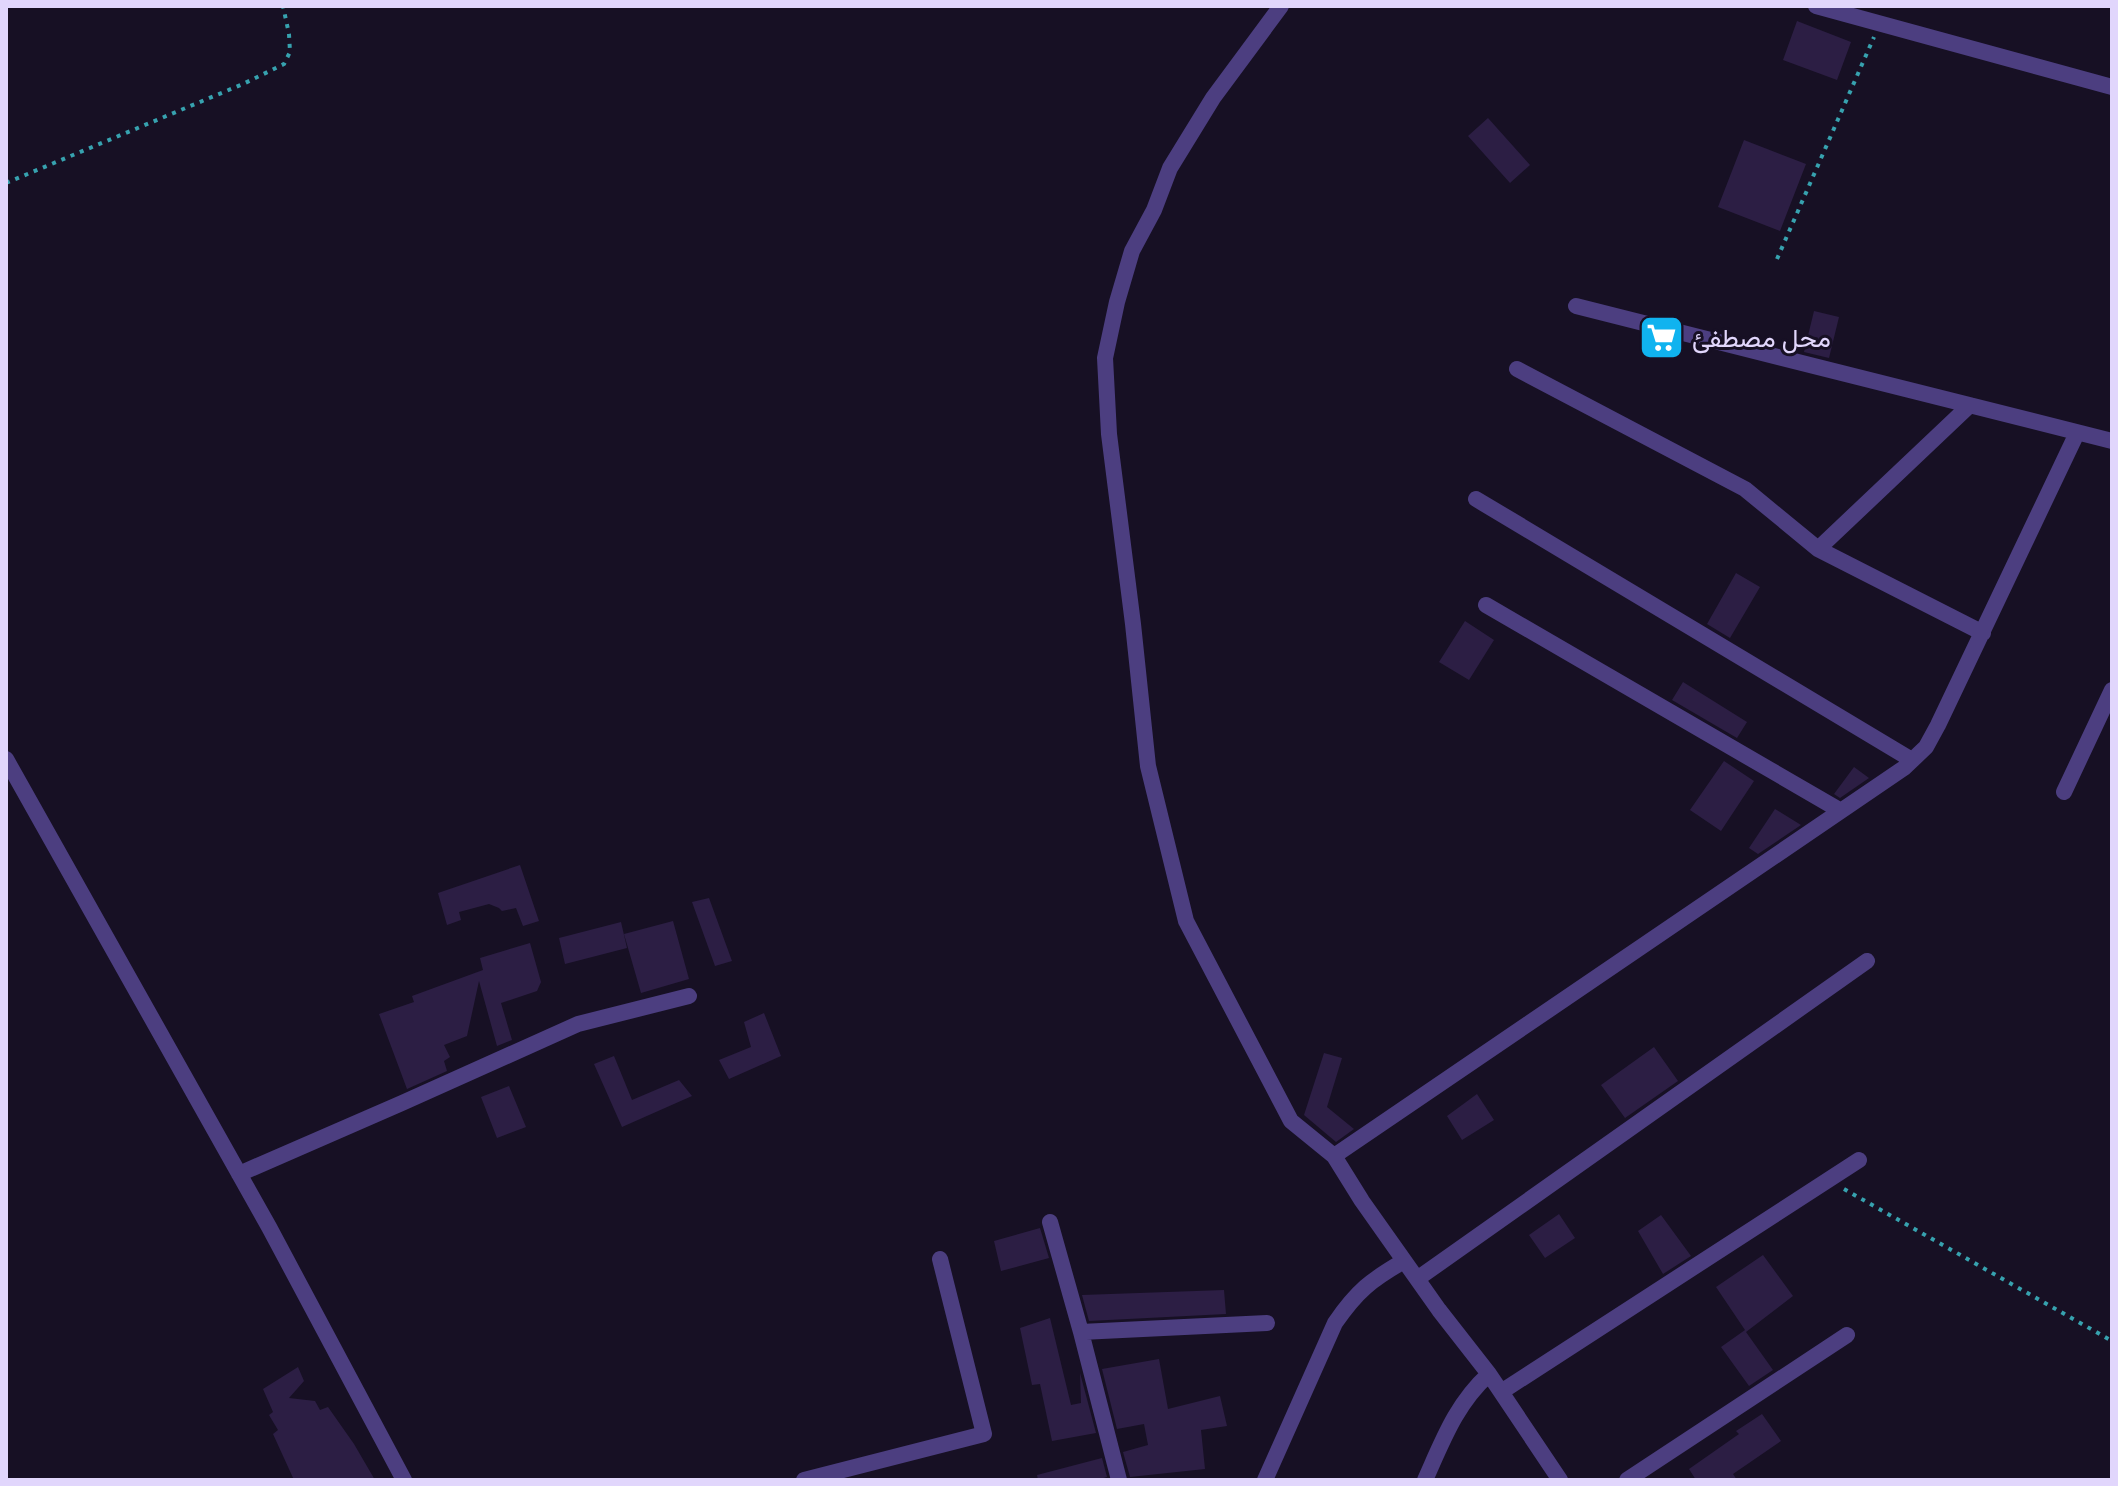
<svg xmlns="http://www.w3.org/2000/svg" width="2118" height="1486" font-family="Karla,Vazirmatn,sans-serif">
	<style>
		.building { fill: #2c1e44 }
		.lines { fill: none; stroke-linecap: round; stroke-linejoin: round }
		.path { stroke: #37a2af; stroke-width: 4; stroke-dasharray: 4 6; stroke-linecap: butt }
		.minor { stroke: #4c3e80; stroke-width: 16 }
		.labels { text-anchor: middle; stroke-width: 6; stroke-linejoin: round; paint-order: stroke }
		.poi-label { font-size: 26px; fill: #e1d6fc; stroke: #171024; text-anchor: start }
	</style>
	<rect width="100%" height="100%" fill="#171024"/>
	<!-- building -->
	<path class="building" d="M 1797,21 L 1851,42 L 1837,80 L 1783,60 Z
		M 1488,118 L 1530,165 L 1510,183 L 1468,136 Z
		M 1744,140 L 1806,164 L 1780,231 L 1718,207 Z
		M 1814,311 L 1839,317 L 1829,358 L 1804,352 Z
		M 1736,573 L 1760,587 L 1730,638 L 1707,624 Z
		M 1465,621 L 1494,640 L 1469,680 L 1439,662 Z
		M 1683,682 L 1747,722 L 1737,738 L 1672,700 Z
		M 1724,761 L 1754,781 L 1721,831 L 1690,810 Z
		M 1854,767 L 1869,778 L 1840,798 L 1834,794 Z
		M 1775,809 L 1801,825 L 1758,854 L 1749,848 Z
		M 520,865 L 539,921 L 523,926 L 516,908 L 502,911 L 499,908 L 489,904 L 459,912 L 461,920 L 447,925 L 438,893 Z
		M 709,898 L 732,961 L 715,966 L 692,902 Z
		M 673,921 L 689,979 L 641,993 L 624,934 Z
		M 621,922 L 627,948 L 565,964 L 559,938 Z
		M 530,943 L 541,982 L 537,991 L 501,1003 L 512,1040 L 497,1046 L 479,981 L 467,1036 L 444,1045 L 450,1057 L 444,1061 L 447,1071 L 407,1089 L 379,1014 L 414,1002 L 412,996 L 483,970 L 480,958 Z
		M 764,1013 L 781,1056 L 729,1079 L 719,1060 L 751,1047 L 744,1022 Z
		M 1654,1047 L 1678,1081 L 1625,1118 L 1601,1085 Z
		M 1324,1053 L 1342,1058 L 1327,1107 L 1354,1129 L 1336,1142 L 1304,1115 Z
		M 614,1056 L 632,1100 L 679,1080 L 692,1096 L 622,1127 L 594,1064 Z
		M 509,1086 L 526,1127 L 497,1138 L 481,1097 Z
		M 1477,1094 L 1494,1120 L 1462,1140 L 1447,1116 Z
		M 1559,1214 L 1575,1238 L 1545,1258 L 1529,1235 Z
		M 1661,1215 L 1691,1256 L 1663,1274 L 1638,1231 Z
		M 1040,1228 L 1049,1258 L 1001,1271 L 994,1241 Z
		M 1763,1255 L 1793,1296 L 1746,1332 L 1773,1370 L 1749,1386 L 1721,1347 L 1745,1330 L 1716,1287 Z
		M 1224,1290 L 1226,1314 L 1089,1321 L 1082,1295 Z
		M 1050,1318 L 1071,1405 L 1081,1403 L 1080,1373 L 1096,1433 L 1052,1441 L 1040,1384 L 1032,1385 L 1020,1328 Z
		M 1159,1359 L 1168,1409 L 1220,1396 L 1227,1426 L 1201,1430 L 1205,1469 L 1130,1477 L 1123,1452 L 1148,1445 L 1144,1424 L 1117,1429 L 1102,1369 Z
		M 298,1367 L 304,1381 L 289,1398 L 315,1401 L 320,1410 L 328,1407 L 354,1444 L 375,1480 L 294,1480 L 273,1434 L 278,1430 L 269,1415 L 273,1412 L 263,1389 Z
		M 1762,1414 L 1781,1441 L 1733,1474 L 1737,1480 L 1696,1480 L 1689,1469 L 1739,1434 L 1736,1431 Z
		M 1102,1458 L 1107,1477 L 1097,1480 L 1038,1480 L 1037,1475 Z"/>
	<g class="lines">
		<!-- path -->
		<path class="path" d="M 6,183 L 243,84 L 284,64 L 290,52 L 289,34 L 283,6
			M 1777,259 L 1874,37
			M 1844,1189 L 2112,1341"/>
		<!-- minor -->
		<path class="minor" d="M 1281,6 L 1213,98 L 1170,168 L 1154,210 L 1132,251 L 1117,302 L 1105,358 L 1109,434 L 1133,624 L 1148,766 L 1186,921 L 1291,1121 L 1334,1156 L 1362,1201 L 1439,1310 L 1489,1374 L 1560,1480
			M 1816,6 L 2112,87
			M 1576,306 L 2112,441
			M 1517,369 L 1745,489 L 1818,549 L 1983,633
			M 1476,499 L 1912,760
			M 1818,549 L 1970,405
			M 1486,605 L 1841,811
			M 6,759 L 269,1227 L 404,1480
			M 2064,792 L 2112,690
			M 1334,1156 L 1904,768 L 1926,747 L 1938,725 L 2077,433
			M 239,1174 L 402,1103 L 578,1024 L 689,996
			M 1050,1222 L 1081,1332 L 1119,1480
			M 1417,1279 L 1867,961
			M 1081,1332 L 1267,1323
			M 1501,1392 L 1859,1160
			M 804,1480 L 984,1434 L 940,1259
			M 1265,1480 L 1335,1323 C 1357,1291 1371,1280 1404,1261
			M 1425,1480 C 1443,1440 1456,1404 1489,1374
			M 1627,1480 L 1847,1335"/>
	</g>
	<!-- icons -->
	<defs>
		<symbol id="supermarket-square" viewBox="-11 -11 22 22"><rect x="-9" y="-9" width="18" height="18" rx="4" fill="#10b3ef" stroke="#171024"/><path d="M-6-5.5h2.5l.6 2H6L4.5 2H-2.5L-4.4-4H-6ZM-1.5 3.2a1.3 1.3 0 1 0 .1 0ZM3 3.2a1.3 1.3 0 1 0 .1 0Z" fill="#fff"/></symbol>
	</defs>
	<g fill-rule="evenodd">
		<use href="#supermarket-square" x="1636" y="312" width="51" height="51"/>
	</g>
	<g class="labels">
		<!-- poi labels -->
		<g class="poi-label">
			<text x="1692" y="347">محل مصطفئ</text>
		</g>
	</g>
	<!-- border -->
	<rect width="2118" height="1486" fill="none" stroke="#e1d6fc" stroke-width="16"/>
</svg>
